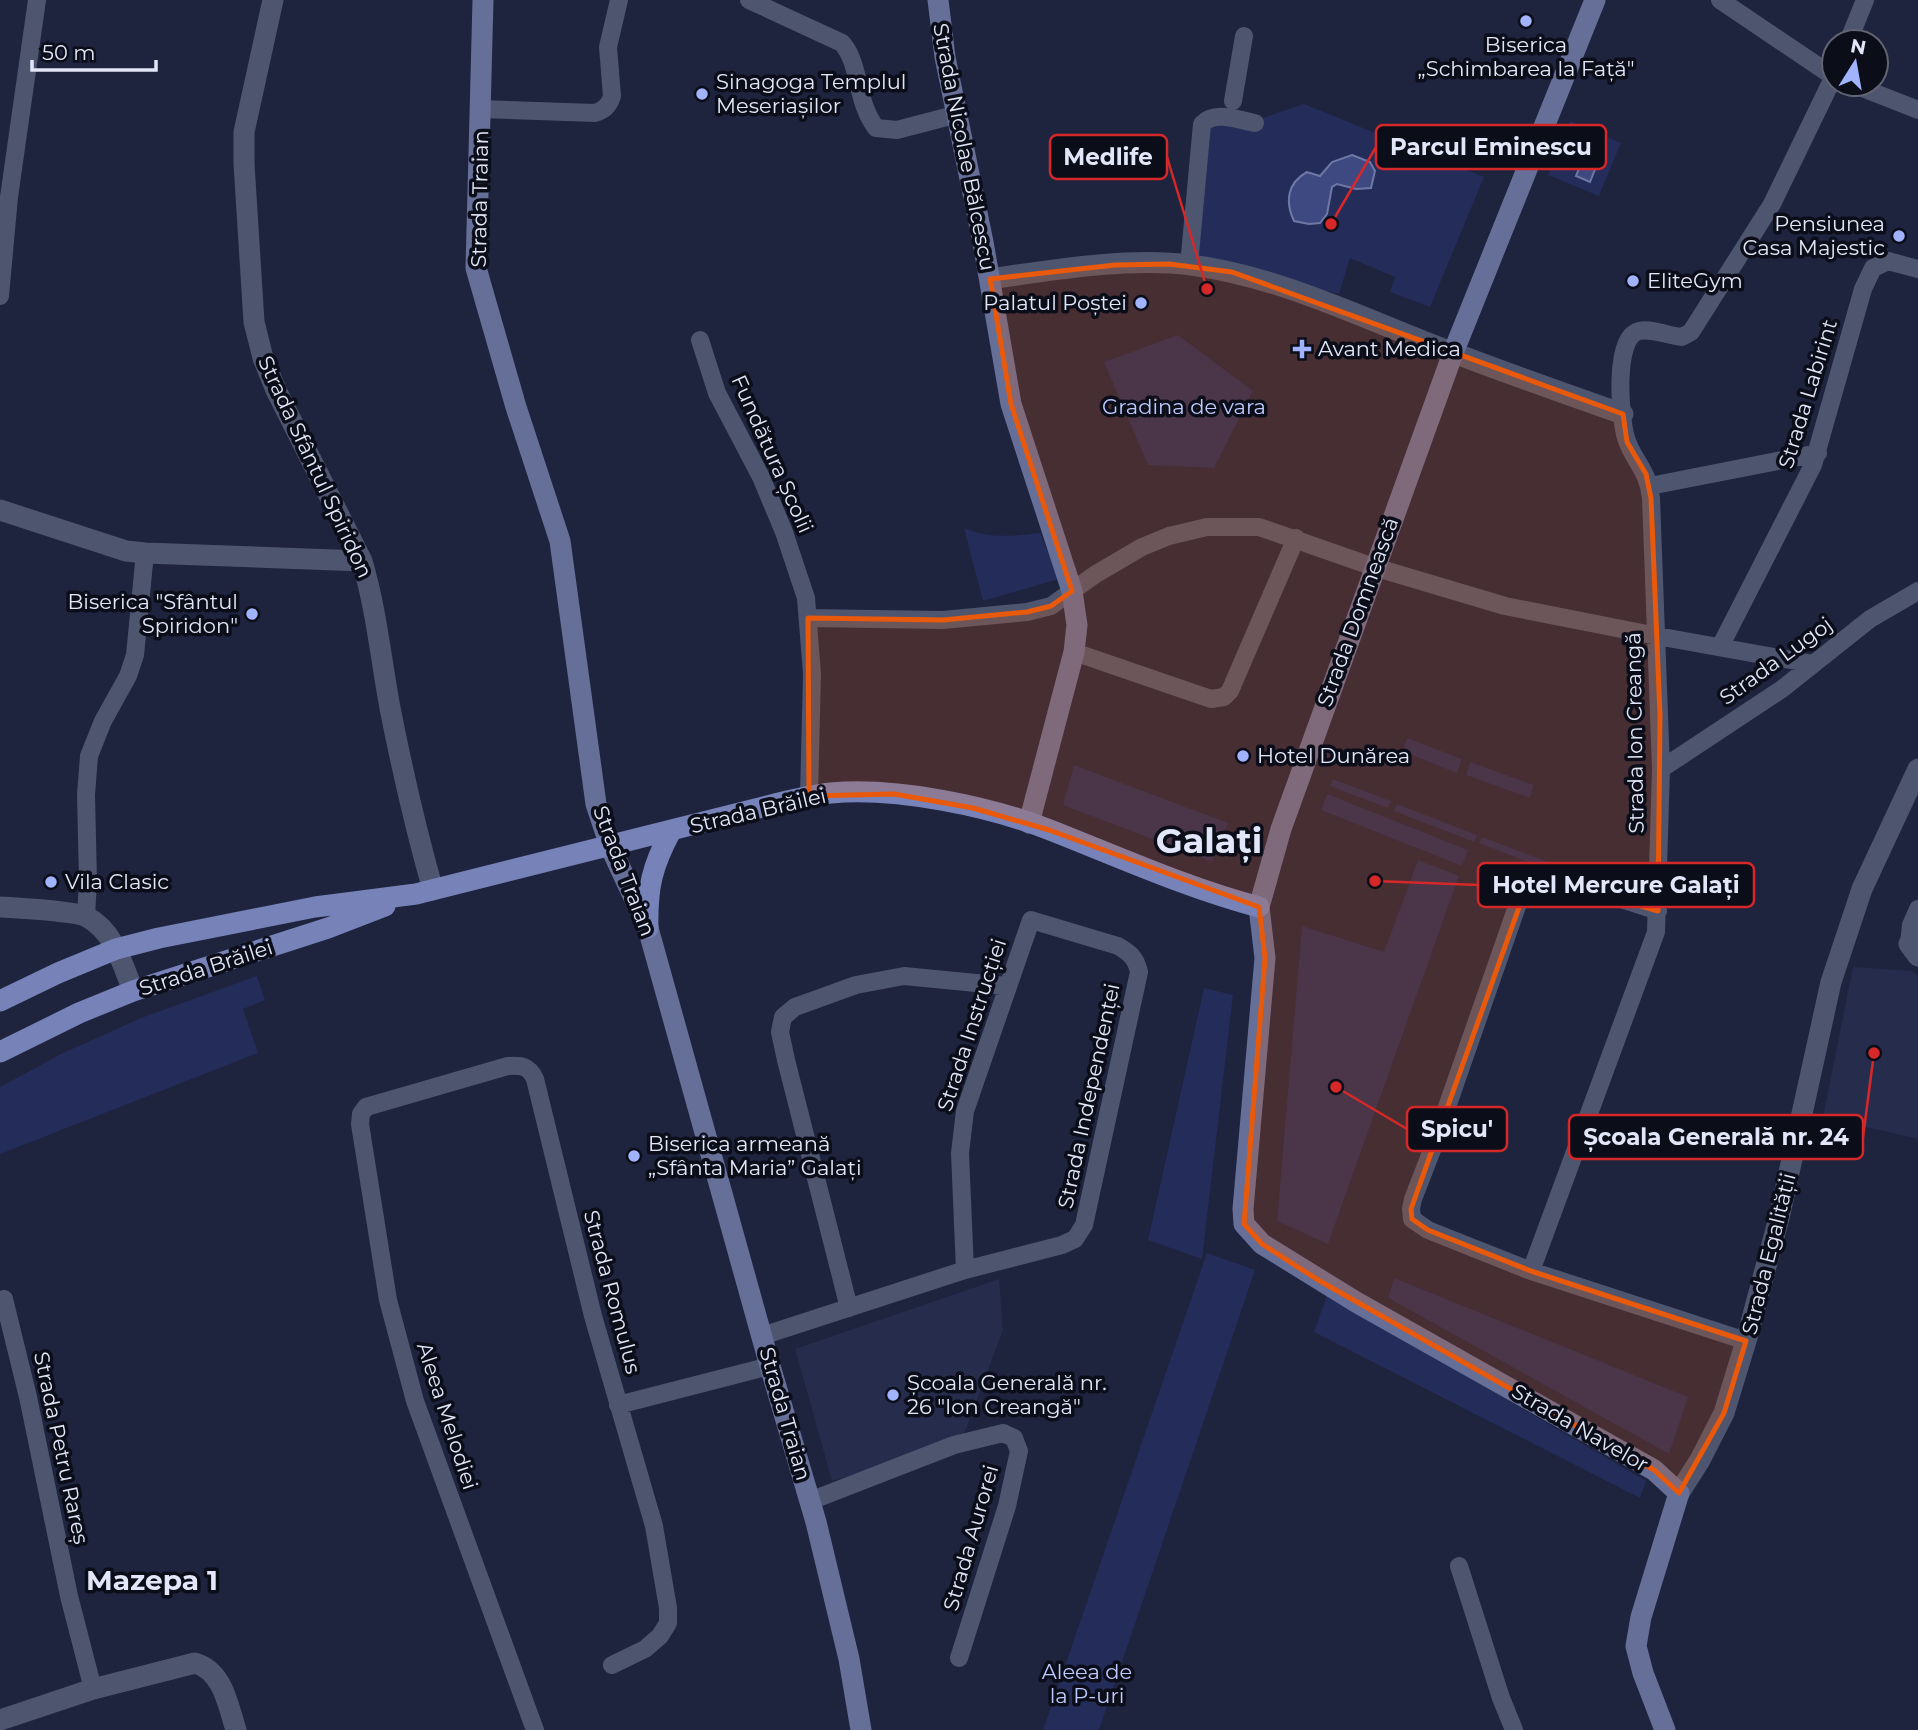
<svg xmlns="http://www.w3.org/2000/svg" width="1918" height="1730" font-family="Montserrat,sans-serif">
	<style>
		.built { fill: #252c4c }
		.green { fill: #242c59 }
		.water { fill: #3e4982; stroke: #6f78a5; stroke-width: 2 }
		.lines { fill: none; stroke-linecap: round; stroke-linejoin: round }
		.minor { stroke: #4e556f; stroke-width: 18 }
		.tertiary { stroke: #4e556f; stroke-width: 21 }
		.secondary { stroke: #656f98; stroke-width: 21 }
		.primary { stroke: #7783b8; stroke-width: 21 }
		.marked { fill: #e8590c; fill-opacity: 0.2; stroke: #e8590c; stroke-width: 5; stroke-linejoin: round }
		.poi-dot { fill: #a1b3fd; stroke: #0b0e19; stroke-width: 2.5 }
		.labels { text-anchor: middle; stroke-width: 7; stroke-linejoin: round; paint-order: stroke }
		.poi-label { font-size: 21px; fill: #e1e6f8; stroke: #0b0e19; text-anchor: start }
		.street-label { font-size: 21px; fill: #e1e6f8; stroke: #0b0e19 }
		.park-label { font-size: 21px; fill: #bdcaff; stroke: #0b0e19 }
		.district-label { font-size: 28px; font-weight: bold; fill: #e1e6f8; stroke: #0b0e19 }
		.town-label { font-size: 35px; font-weight: bold; fill: #e1e6f8; stroke: #0b0e19 }
		.leader { fill: none; stroke: #d62828; stroke-width: 2.5 }
		.callout-dot { fill: #d62828; stroke: #0b0e19; stroke-width: 2.5 }
		.callout { fill: #0b0e19; stroke: #d62828; stroke-width: 2.5 }
		.callout-label { font-size: 23px; text-anchor: middle; font-weight: bold; fill: #e1e6f8 }
	</style>
	<rect width="100%" height="100%" fill="#1e233e"/>
	<!-- built -->
	<path class="built" d="M 1853,967 L 1912,971 L 1918,977 L 1918,1139 L 1823,1117 Z
		M 999,1279 L 1003,1330 L 961,1442 L 832,1481 L 795,1349 Z"/>
	<!-- green -->
	<path class="green" d="M 1304,104 L 1484,177 L 1430,307 L 1390,292 L 1395,277 L 1350,258 L 1339,294 L 1194,262 L 1204,125 L 1260,119 Z
		M 1570,121 L 1621,143 L 1599,196 L 1548,175 Z
		M 1178,335 L 1253,391 L 1214,468 L 1148,465 L 1104,362 Z
		M 964,528 C 989,539 1013,536 1040,533 L 1059,579 L 983,601 Z
		M 1407,738 L 1462,759 L 1457,773 L 1402,751 Z
		M 1470,762 L 1534,785 L 1530,798 L 1466,775 Z
		M 1074,765 L 1228,823 L 1212,862 L 1063,805 Z
		M 1333,779 L 1391,801 L 1388,808 L 1330,786 Z
		M 1327,794 L 1468,850 L 1462,866 L 1321,810 Z
		M 1397,804 L 1477,835 L 1474,842 L 1394,811 Z
		M 1482,837 L 1564,868 L 1561,875 L 1479,843 Z
		M 1418,860 L 1459,876 L 1328,1244 L 1277,1221 L 1302,926 L 1384,952 Z
		M 257,976 L 265,1000 L 243,1009 L 258,1053 L 0,1154 L 0,1087 L 63,1053 L 141,1018 Z
		M 1204,988 L 1233,995 L 1202,1259 L 1148,1240 Z
		M 1207,1253 L 1255,1270 L 1099,1730 L 1043,1730 Z
		M 1394,1278 L 1688,1397 L 1669,1454 L 1388,1298 Z
		M 1327,1295 L 1646,1481 L 1640,1498 L 1314,1332 Z"/>
	<!-- water -->
	<path class="water" d="M 1590,141 L 1604,147 L 1590,182 L 1576,176 Z
		M 1352,155 L 1370,162 L 1375,171 L 1371,188 L 1356,189 L 1337,184 L 1332,187 L 1327,214 L 1320,223 L 1309,224 L 1294,221 C 1285,202 1287,183 1307,172 L 1320,176 L 1332,162 Z"/>
	<g class="lines">
		<!-- minor -->
		<path class="minor" d="M 749,0 L 842,43 C 861,65 855,100 876,128 L 897,130 L 958,114
			M 1720,0 L 1834,77
			M 1848,42 L 1865,0
			M 1852,84 L 1918,110
			M 1233,101 L 1244,36
			M 482,109 L 595,113 C 604,110 609,106 612,96 L 608,47 L 619,0
			M 1189,265 L 1202,124 C 1215,110 1238,120 1255,123
			M 0,296 L 9,197 L 37,0
			M 700,340 L 717,393 L 761,477 L 784,532 L 806,598 L 812,674 L 809,796
			M 1650,486 L 1818,453
			M 808,618 L 943,620 L 1027,612 L 1051,606 L 1096,574 L 1142,547 L 1169,536 L 1207,527 L 1259,527 L 1374,567 L 1505,606 L 1657,636 L 1813,664
			M 1720,647 L 1813,465 L 1863,289 L 1873,268 L 1888,261 L 1918,269
			M 1074,652 L 1211,699 L 1224,697 L 1230,691 L 1296,538
			M 1661,769 L 1782,689 L 1870,619 L 1918,591
			M 1658,911 L 1544,874 L 1531,875 L 1522,892 L 1432,1150 L 1413,1199 L 1411,1209 L 1412,1219 L 1428,1230 L 1531,1271 L 1746,1341
			M 86,916 L 88,882 L 86,795 L 89,756 L 103,721 L 128,676 L 135,655 L 145,553
			M 1909,944 L 1911,925 L 1918,909
			M 1531,1271 L 1656,932 L 1661,769 L 1651,498 C 1648,469 1633,461 1626,438 C 1620,418 1613,337 1639,331 C 1652,328 1669,336 1682,337 L 1691,332 L 1772,204 L 1834,76
			M 4,1299 L 28,1397 L 69,1596 L 93,1689
			M 849,1308 L 786,1060 L 780,1032 L 783,1017 L 795,1007 L 856,985 L 904,976 L 1007,986
			M 762,1336 L 965,1270 L 1062,1245 L 1075,1239 L 1084,1225 L 1139,972 C 1136,958 1130,953 1118,946 L 1031,920 L 965,1111 L 960,1153 L 965,1270
			M 618,1405 L 770,1366
			M 810,1501 L 954,1445 L 1003,1433 L 1014,1438 L 1019,1451 L 1007,1506 L 959,1658
			M 1459,1566 L 1501,1698 L 1514,1730
			M 535,1730 L 415,1401 L 388,1300 L 360,1124 L 361,1114 L 366,1107 L 508,1066 C 522,1065 529,1066 535,1079 L 593,1316 L 654,1526 L 668,1608 L 668,1623 L 660,1636 L 645,1649 L 612,1665"/>
		<!-- tertiary -->
		<path class="tertiary" d="M 273,0 L 244,132 L 244,164 L 254,322 L 263,358 L 276,390 L 362,561 C 376,608 381,659 390,708 C 402,769 416,830 433,890
			M 990,279 C 1053,270 1127,257 1191,265 C 1274,276 1350,312 1428,343 C 1492,368 1557,391 1623,414
			M 0,510 L 126,551 L 145,553 L 362,561
			M 0,907 C 16,908 76,911 87,917 C 114,931 123,965 133,991
			M 1909,944 L 1918,956
			M 1679,1493 L 1700,1460 L 1724,1413 L 1746,1341 L 1779,1218 L 1831,982 L 1862,889 L 1918,769
			M 0,1720 L 93,1689 L 195,1663 C 223,1671 228,1705 236,1730"/>
		<!-- secondary -->
		<path class="secondary" d="M 483,0 L 476,268 L 516,407 L 560,541 L 596,804 L 610,846 L 648,928 L 770,1366 L 816,1522 L 849,1659 L 861,1730
			M 938,0 L 945,57 L 983,242 L 1011,404 L 1072,591 L 1077,625 L 1074,652 L 1029,823
			M 1595,0 L 1453,353 L 1281,829 L 1259,907 L 1265,958 L 1243,1209 L 1244,1224 L 1262,1244 L 1356,1302 L 1654,1470 L 1679,1493 L 1641,1617 L 1636,1646 L 1643,1673 L 1665,1730"/>
		<!-- primary -->
		<path class="primary" d="M 648,928 C 647,888 652,866 671,831
			M 0,1001 L 58,973 L 116,949 L 159,938 L 315,907 L 416,894 L 779,803 C 796,799 813,795 831,793 C 896,787 989,806 1050,830 C 1119,857 1187,888 1259,907
			M 0,1052 L 79,1013 L 133,991 L 328,928 L 385,906"/>
	</g>
	<!-- marked area -->
	<path class="marked" d="M 1169,264 L 1232,272 L 1623,414 L 1627,442 L 1646,474 L 1651,498 L 1660,715 L 1658,911 L 1531,874 L 1411,1209 L 1412,1219 L 1428,1230 L 1531,1271 L 1746,1341 L 1724,1413 L 1679,1493 L 1654,1470 L 1318,1280 L 1262,1244 L 1244,1224 L 1265,958 L 1259,907 L 1049,830 L 973,808 L 894,794 L 809,796 L 808,618 L 943,620 L 1027,612 L 1051,606 L 1072,591 L 1011,404 L 990,279 L 1115,265 Z"/>
	<!-- markers -->
	<g class="poi-dot">
		<circle cx="1526" cy="21" r="7"/>
		<circle cx="702" cy="94" r="7"/>
		<circle cx="1899" cy="236" r="7"/>
		<circle cx="1633" cy="281" r="7"/>
		<circle cx="1141" cy="303" r="7"/>
		<path d="M1298.5 338.5h7v7h7v7h-7v7h-7v-7h-7v-7h7z"/>
		<circle cx="252" cy="614" r="7"/>
		<circle cx="1243" cy="756" r="7"/>
		<circle cx="51" cy="882" r="7"/>
		<circle cx="634" cy="1156" r="7"/>
		<circle cx="893" cy="1395" r="7"/>
	</g>
	<g class="labels">
		<!-- poi labels -->
		<g class="poi-label">
			<text x="1526" y="52" text-anchor="middle">Biserica<tspan x="1526" dy="24">„Schimbarea la Față"</tspan></text>
			<text x="716" y="89">Sinagoga Templul<tspan x="716" dy="24">Meseriașilor</tspan></text>
			<text x="1885" y="231" text-anchor="end">Pensiunea<tspan x="1885" dy="24">Casa Majestic</tspan></text>
			<text x="1647" y="288">EliteGym</text>
			<text x="1127" y="310" text-anchor="end">Palatul Poștei</text>
			<text x="1318" y="356">Avant Medica</text>
			<text x="238" y="609" text-anchor="end">Biserica "Sfântul<tspan x="238" dy="24">Spiridon"</tspan></text>
			<text x="1257" y="763">Hotel Dunărea</text>
			<text x="65" y="889">Vila Clasic</text>
			<text x="648" y="1151">Biserica armeană<tspan x="648" dy="24">„Sfânta Maria” Galați</tspan></text>
			<text x="907" y="1390">Școala Generală nr.<tspan x="907" dy="24">26 "Ion Creangă"</tspan></text>
		</g>
		<!-- street labels -->
		<g class="street-label">
			<text transform="translate(964 147) rotate(79)" y="7">Strada Nicolae Bălcescu</text>
			<text transform="translate(480 199) rotate(-89)" y="7">Strada Traian</text>
			<text transform="translate(1808 394) rotate(-73)" y="7">Strada Labirint</text>
			<text transform="translate(772 454) rotate(66)" y="7">Fundătura Școlii</text>
			<text transform="translate(315 467) rotate(65)" y="7">Strada Sfântul Spiridon</text>
			<text transform="translate(1358 612) rotate(-70)" y="7">Strada Domnească</text>
			<text transform="translate(1776 661) rotate(-36)" y="7">Strada Lugoj</text>
			<text transform="translate(1635 733) rotate(-91)" y="7">Strada Ion Creangă</text>
			<text transform="translate(758 811) rotate(-13)" y="7">Strada Brăilei</text>
			<text transform="translate(624 871) rotate(69)" y="7">Strada Traian</text>
			<text transform="translate(206 968) rotate(-18)" y="7">Strada Brăilei</text>
			<text transform="translate(972 1025) rotate(-72)" y="7">Strada Instrucției</text>
			<text transform="translate(1089 1096) rotate(-78)" y="7">Strada Independenței</text>
			<text transform="translate(1769 1254) rotate(-76)" y="7">Strada Egalității</text>
			<text transform="translate(612 1292) rotate(75)" y="7">Strada Romulus</text>
			<text transform="translate(785 1414) rotate(74)" y="7">Strada Traian</text>
			<text transform="translate(447 1416) rotate(72)" y="7">Aleea Melodiei</text>
			<text transform="translate(1580 1428) rotate(30)" y="7">Strada Navelor</text>
			<text transform="translate(61 1448) rotate(78)" y="7">Strada Petru Rareș</text>
			<text transform="translate(971 1538) rotate(-74)" y="7">Strada Aurorei</text>
		</g>
		<!-- park labels -->
		<g class="park-label">
			<text x="1184" y="414">Gradina de vara</text>
			<text x="1087" y="1679">Aleea de<tspan x="1087" dy="24">la P-uri</tspan></text>
		</g>
		<!-- district labels -->
		<g class="district-label">
			<text x="152" y="1590">Mazepa 1</text>
		</g>
		<!-- town labels -->
		<g class="town-label">
			<text x="1209" y="853">Galați</text>
		</g>
	</g>
	<!-- callouts -->
	<path class="leader" d="M1331 224L1376 147M1207 289L1167 157M1375 881L1478 885M1336 1087L1407 1129M1874 1053L1863 1137"/>
	<g class="callout-dot">
		<circle cx="1331" cy="224" r="7"/>
		<circle cx="1207" cy="289" r="7"/>
		<circle cx="1375" cy="881" r="7"/>
		<circle cx="1336" cy="1087" r="7"/>
		<circle cx="1874" cy="1053" r="7"/>
	</g>
	<g class="callout">
		<rect x="1376" y="125" width="230" height="44" rx="7"/>
		<rect x="1050" y="135" width="117" height="44" rx="7"/>
		<rect x="1478" y="863" width="276" height="44" rx="7"/>
		<rect x="1407" y="1107" width="100" height="44" rx="7"/>
		<rect x="1569" y="1115" width="294" height="44" rx="7"/>
	</g>
	<g class="callout-label">
		<text x="1491" y="155">Parcul Eminescu</text>
		<text x="1108" y="165">Medlife</text>
		<text x="1616" y="893">Hotel Mercure Galați</text>
		<text x="1457" y="1137">Spicu'</text>
		<text x="1716" y="1145">Școala Generală nr. 24</text>
	</g>
	<!-- north arrow -->
	<g transform="translate(1855 63) rotate(11)"><circle r="33" fill="#0b0e19" stroke="#616472" stroke-width="2"/>
	<path d="M0-5L12 26L0 18L-12 26Z" fill="#a1b3fd"/>
	<text y="-10" font-size="19" font-weight="bold" text-anchor="middle" fill="#e1e6f8">N</text>
	</g>
	<!-- scale -->
	<path d="M32 60v10h124v-10" fill="none" stroke="#e1e6f8" stroke-width="3.5"/>
	<text x="42" y="60" font-size="21" fill="#e1e6f8" stroke="#0b0e19" stroke-width="5" paint-order="stroke">50 m</text>
</svg>
